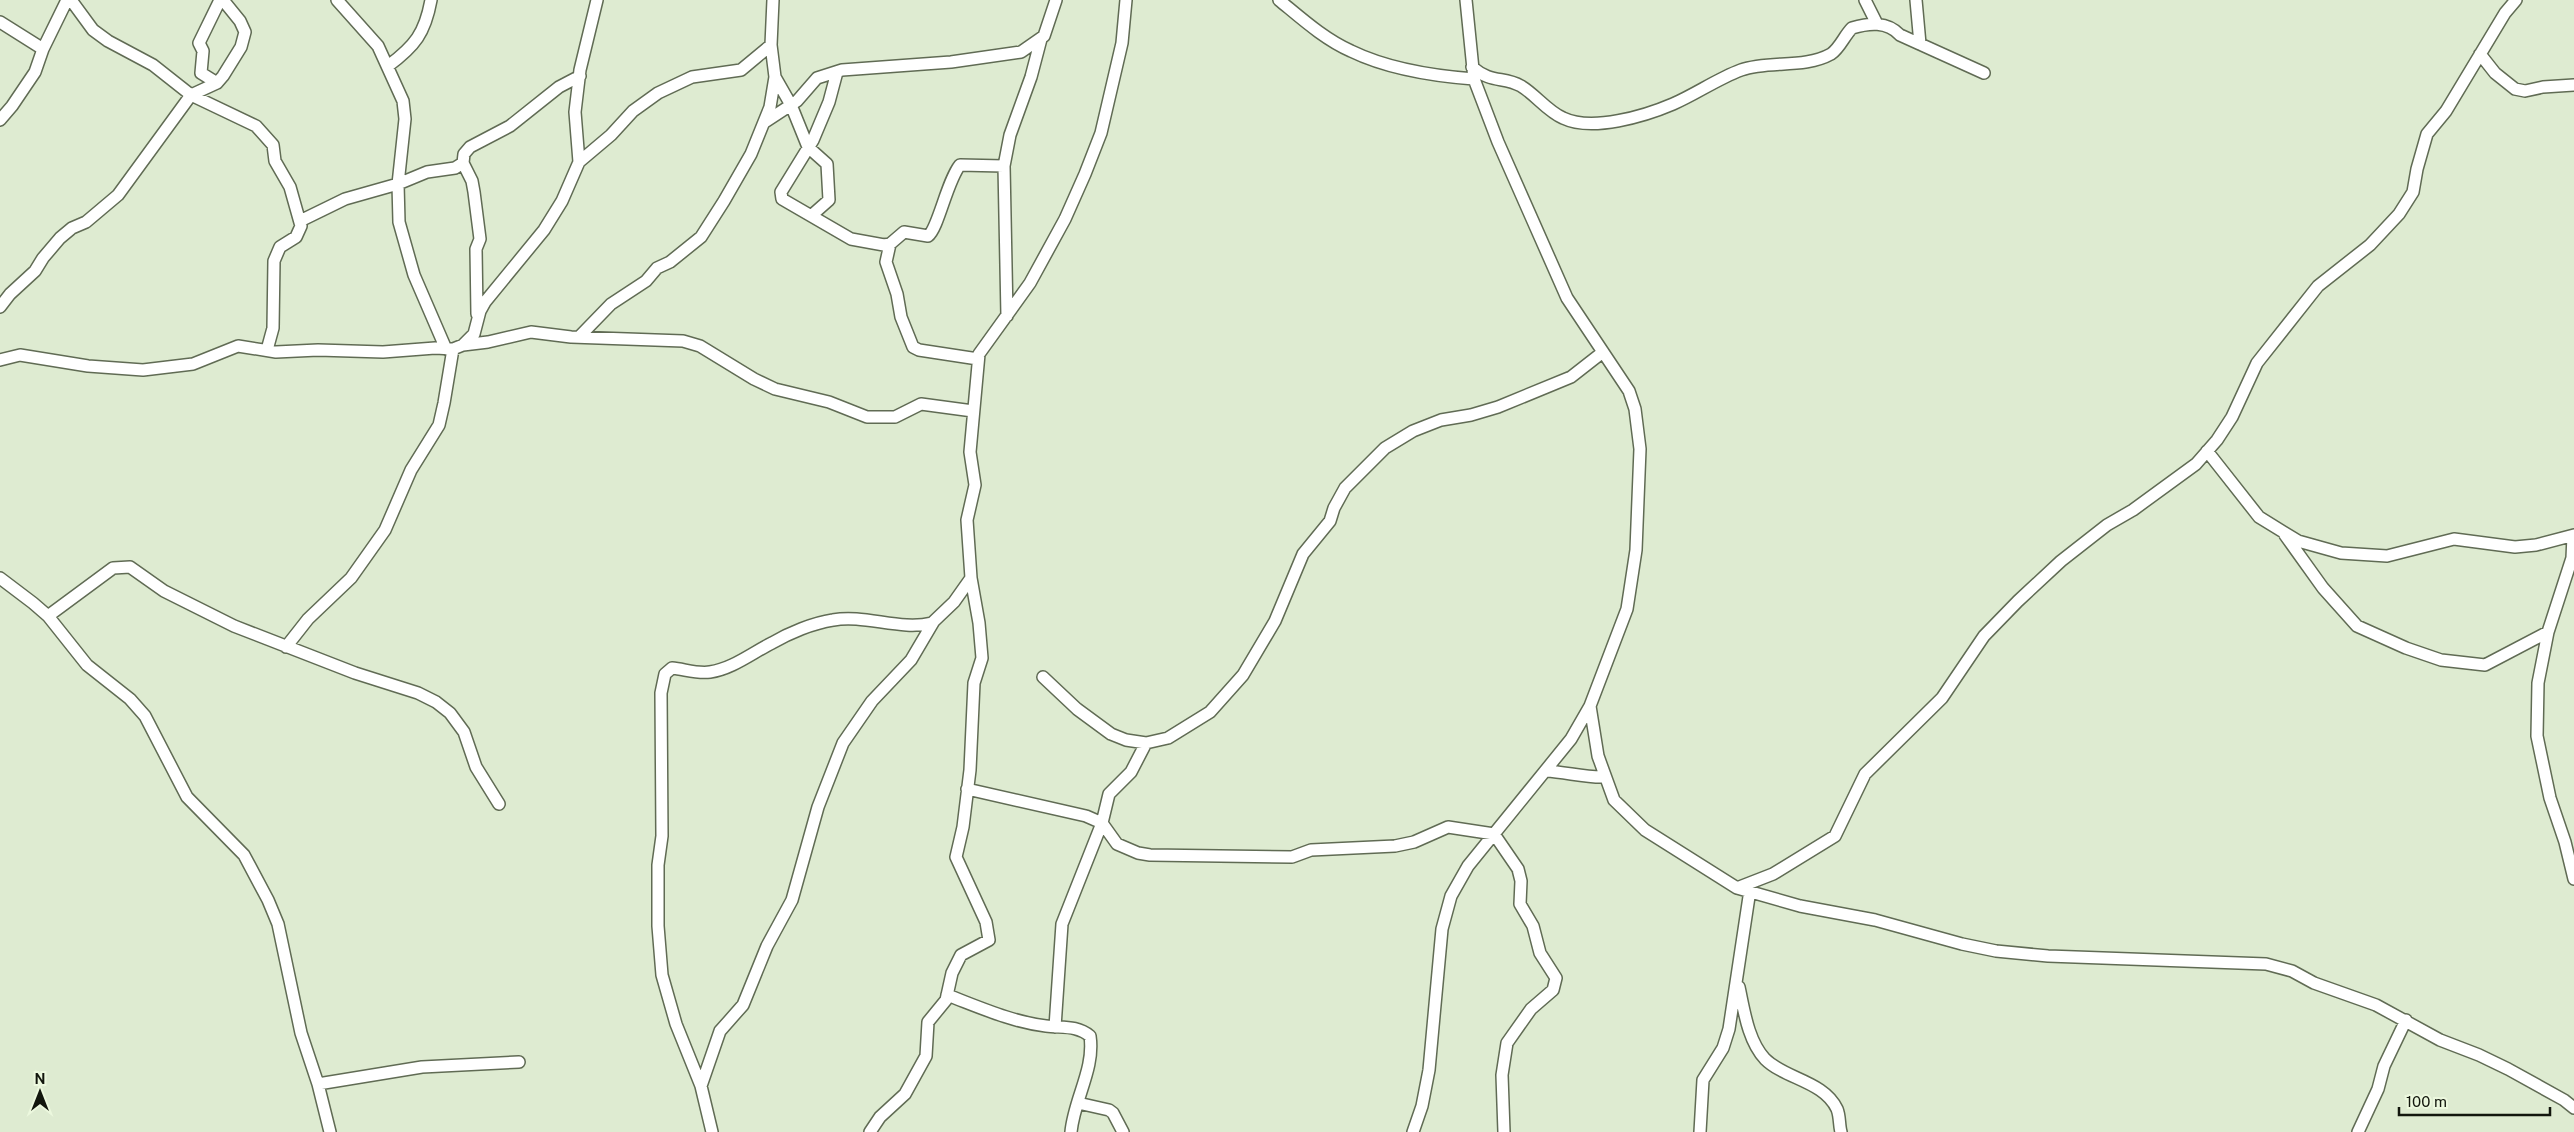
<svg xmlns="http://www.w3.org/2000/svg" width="2574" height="1132" font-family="'Public Sans',sans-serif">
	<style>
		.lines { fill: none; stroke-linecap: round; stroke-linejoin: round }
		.minor-casing { stroke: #606b54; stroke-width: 14 }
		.minor { stroke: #fff; stroke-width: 11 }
	</style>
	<rect width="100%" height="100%" fill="#deebd1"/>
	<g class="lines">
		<defs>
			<path id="minor" d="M 71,0 L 93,30 L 108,41 L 153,65 L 191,95 L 256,126 L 273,145 L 275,161 L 290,187 L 301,226 L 296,237 L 280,247 L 274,261 L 273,328 L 267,350
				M 337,0 L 378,46 L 403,101 L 405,119 L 398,184 L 399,222 L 414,275 L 446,349
				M 1279,0 C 1301,18 1324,39 1351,51 C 1388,69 1434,76 1474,79
				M 1865,0 L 1877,24
				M 1916,0 L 1920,44
				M 0,22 L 43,49
				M 2480,54 L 2495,73 L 2515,89 L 2525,91 L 2543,87 L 2574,85
				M 388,66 C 415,46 425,33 431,0
				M 1472,67 C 1492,84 1503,76 1521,86 C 1536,95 1547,111 1563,118 C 1592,132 1645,116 1673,104 C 1696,94 1717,79 1741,70 C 1769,60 1804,69 1831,54 C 1840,48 1844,36 1852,28 C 1869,23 1887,21 1900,35 L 1984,73
				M 837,72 L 829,102 L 813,140 L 781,192 L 782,199 L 851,239 L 884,245 L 890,244 L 904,232 L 928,236 C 938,229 947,181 960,165 L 1004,166
				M 775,77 L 791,105 L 808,147 L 827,164 L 829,200 L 812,215
				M 217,83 L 201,73 L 203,51 L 199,43 L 220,0
				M 0,120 L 12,106 L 35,72 L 43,49 L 67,0
				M 765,122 L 797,101 L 817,78 L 842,70 L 951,62 L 1021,52 L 1044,36 L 1056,0
				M 579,162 L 611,135 L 633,111 L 658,93 L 692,77 L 741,70 L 771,45
				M 300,221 L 345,199 L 398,184 L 427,172 L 455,168 L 463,163
				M 890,244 L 886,262 L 897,294 L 901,317 L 913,347 L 919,350 L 978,359
				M 0,307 L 10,294 L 35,271 L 43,258 L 60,238 L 72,228 L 86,222 L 118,195 L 191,95 L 217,83 L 223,76 L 241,47 L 245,32 L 240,21 L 223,0
				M 477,314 L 476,249 L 480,239 L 474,192 L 472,181 L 463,163 L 464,154 L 470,147 L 510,126 L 559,87 L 580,76
				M 1007,316 L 1004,166 L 1010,135 L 1031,77 L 1041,39
				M 579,337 L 611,304 L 646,281 L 657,268 L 670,262 L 701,237 L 724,201 L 751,154 L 770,107 L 775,77 L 771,45 L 773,0
				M 463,345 L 488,342 L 531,332 L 571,337 L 683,341 L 700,346 L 754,379 L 775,389 L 829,402 L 867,417 L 895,417 L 921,404 L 973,411
				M 0,360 L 20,355 L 88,366 L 143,370 L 193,364 L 238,346 L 276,352 L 318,350 L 383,352 L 435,348 L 453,349 L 463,345 L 474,334 L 480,311 L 485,302 L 544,230 L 562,201 L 579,162 L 575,112 L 580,70 L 597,0
				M 2207,451 L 2259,517 L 2298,541 L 2341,553 L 2387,556 L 2454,539 L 2515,547 L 2536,545 L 2574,535
				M 2285,535 L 2323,588 L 2357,626 L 2406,648 L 2441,660 L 2485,665 L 2548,632
				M 2573,536 L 2572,558 L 2548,632 L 2538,683 L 2537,736 L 2550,798 L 2565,842 L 2574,879
				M 0,578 L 33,603 L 48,616 L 87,665 L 130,699 L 145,716 L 187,797 L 244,855 L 268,900 L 278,924 L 301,1033 L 318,1084 L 330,1132
				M 48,616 L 113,568 L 130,567 L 164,591 L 234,626 L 355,673 L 418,693 L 436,702 L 450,713 L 464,732 L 476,767 L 499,804
				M 286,647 L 308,619 L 351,578 L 385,530 L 411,470 L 439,425 L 444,403 L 453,349
				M 1043,677 L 1077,709 L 1111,734 L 1126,740 L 1146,743 L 1168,738 L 1210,712 L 1243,675 L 1275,621 L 1303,554 L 1330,521 L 1334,508 L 1345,488 L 1385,448 L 1413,431 L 1441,420 L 1471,415 L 1498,407 L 1571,377 L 1603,352
				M 1590,706 L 1598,756 L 1614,800 L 1645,830 L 1737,888 L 1800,906 L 1875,920 L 1962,944 L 1996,951 L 2048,956 L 2266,964 L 2292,971 L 2314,983 L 2376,1005 L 2440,1040 L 2479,1055 L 2508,1069 L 2564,1100 L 2574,1108
				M 1546,771 C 1566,772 1586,778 1605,777
				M 967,789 L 1086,816 L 1102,823 L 1117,844 L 1138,853 L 1150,855 L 1292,857 L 1311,850 L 1395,846 L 1414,842 L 1448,827 L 1494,834 L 1518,869 L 1521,881 L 1520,904 L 1533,926 L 1540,953 L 1556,978 L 1553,990 L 1531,1009 L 1507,1043 L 1502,1075 L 1504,1132
				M 1737,888 L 1773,874 L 1835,836 L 1865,774 L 1942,698 L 1984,636 L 2018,601 L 2061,561 L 2107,525 L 2133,510 L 2196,464 L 2217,440 L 2232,417 L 2257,363 L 2318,286 L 2370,245 L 2399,214 L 2413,192 L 2417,169 L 2427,134 L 2446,111 L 2505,13 L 2516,0
				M 1739,987 C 1744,1010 1748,1041 1765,1059 C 1785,1079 1824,1081 1837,1109 C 1840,1116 1839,1125 1841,1132
				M 947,995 C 979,1007 1012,1022 1046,1026 C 1062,1028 1077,1025 1090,1036 C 1095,1069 1074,1099 1071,1132
				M 1055,1027 L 1062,924 L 1102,823 L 1109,794 L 1131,772 L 1146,743
				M 318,1084 L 422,1067 L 519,1062
				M 701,1086 L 720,1031 L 743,1005 L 767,946 L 792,900 L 818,807 L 843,743 L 872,701 L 911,660 L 934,621
				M 1078,1103 L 1109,1110 L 1113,1113 L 1123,1132
				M 712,1132 L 701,1086 L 676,1024 L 662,975 L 658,926 L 658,865 L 662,836 L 661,693 L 665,674 L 672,668 C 684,669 697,674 710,672 C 732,669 752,653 772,643 C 789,633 813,623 833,620 C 865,614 900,631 932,623 L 954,602 L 971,578 L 967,520 L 975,485 L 970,452 L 979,354 L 1030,283 L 1065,219 L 1085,174 L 1101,133 L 1122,43 L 1126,0
				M 870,1132 L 880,1117 L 905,1094 L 926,1056 L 928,1022 L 946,1000 L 952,973 L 961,955 L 989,940 L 986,922 L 956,857 L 963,827 L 970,770 L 974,683 L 982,658 L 979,623 L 971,578
				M 1413,1132 L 1422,1106 L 1429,1070 L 1442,929 L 1451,896 L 1468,866 L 1571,739 L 1590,706 L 1627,609 L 1636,550 L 1640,449 L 1635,409 L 1629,391 L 1567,298 L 1498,142 L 1474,79 L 1466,0
				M 1700,1132 L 1703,1080 L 1723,1048 L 1729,1029 L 1750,890
				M 2358,1132 L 2378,1089 L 2384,1066 L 2406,1020"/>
		</defs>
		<!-- minor casing -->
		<use href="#minor" class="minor-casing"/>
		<!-- minor -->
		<use href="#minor" class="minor"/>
	</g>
	<!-- north arrow -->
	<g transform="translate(40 1092)" stroke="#ecf8de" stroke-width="4" paint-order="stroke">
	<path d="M0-4L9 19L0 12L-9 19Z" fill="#12160d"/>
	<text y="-8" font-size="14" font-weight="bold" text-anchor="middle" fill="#12160d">N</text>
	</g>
	<!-- scale -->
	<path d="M2399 1107v8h151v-8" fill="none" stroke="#12160d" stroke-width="2.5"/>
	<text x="2406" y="1107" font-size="15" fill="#12160d" stroke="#ecf8de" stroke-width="4" paint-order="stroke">100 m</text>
</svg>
